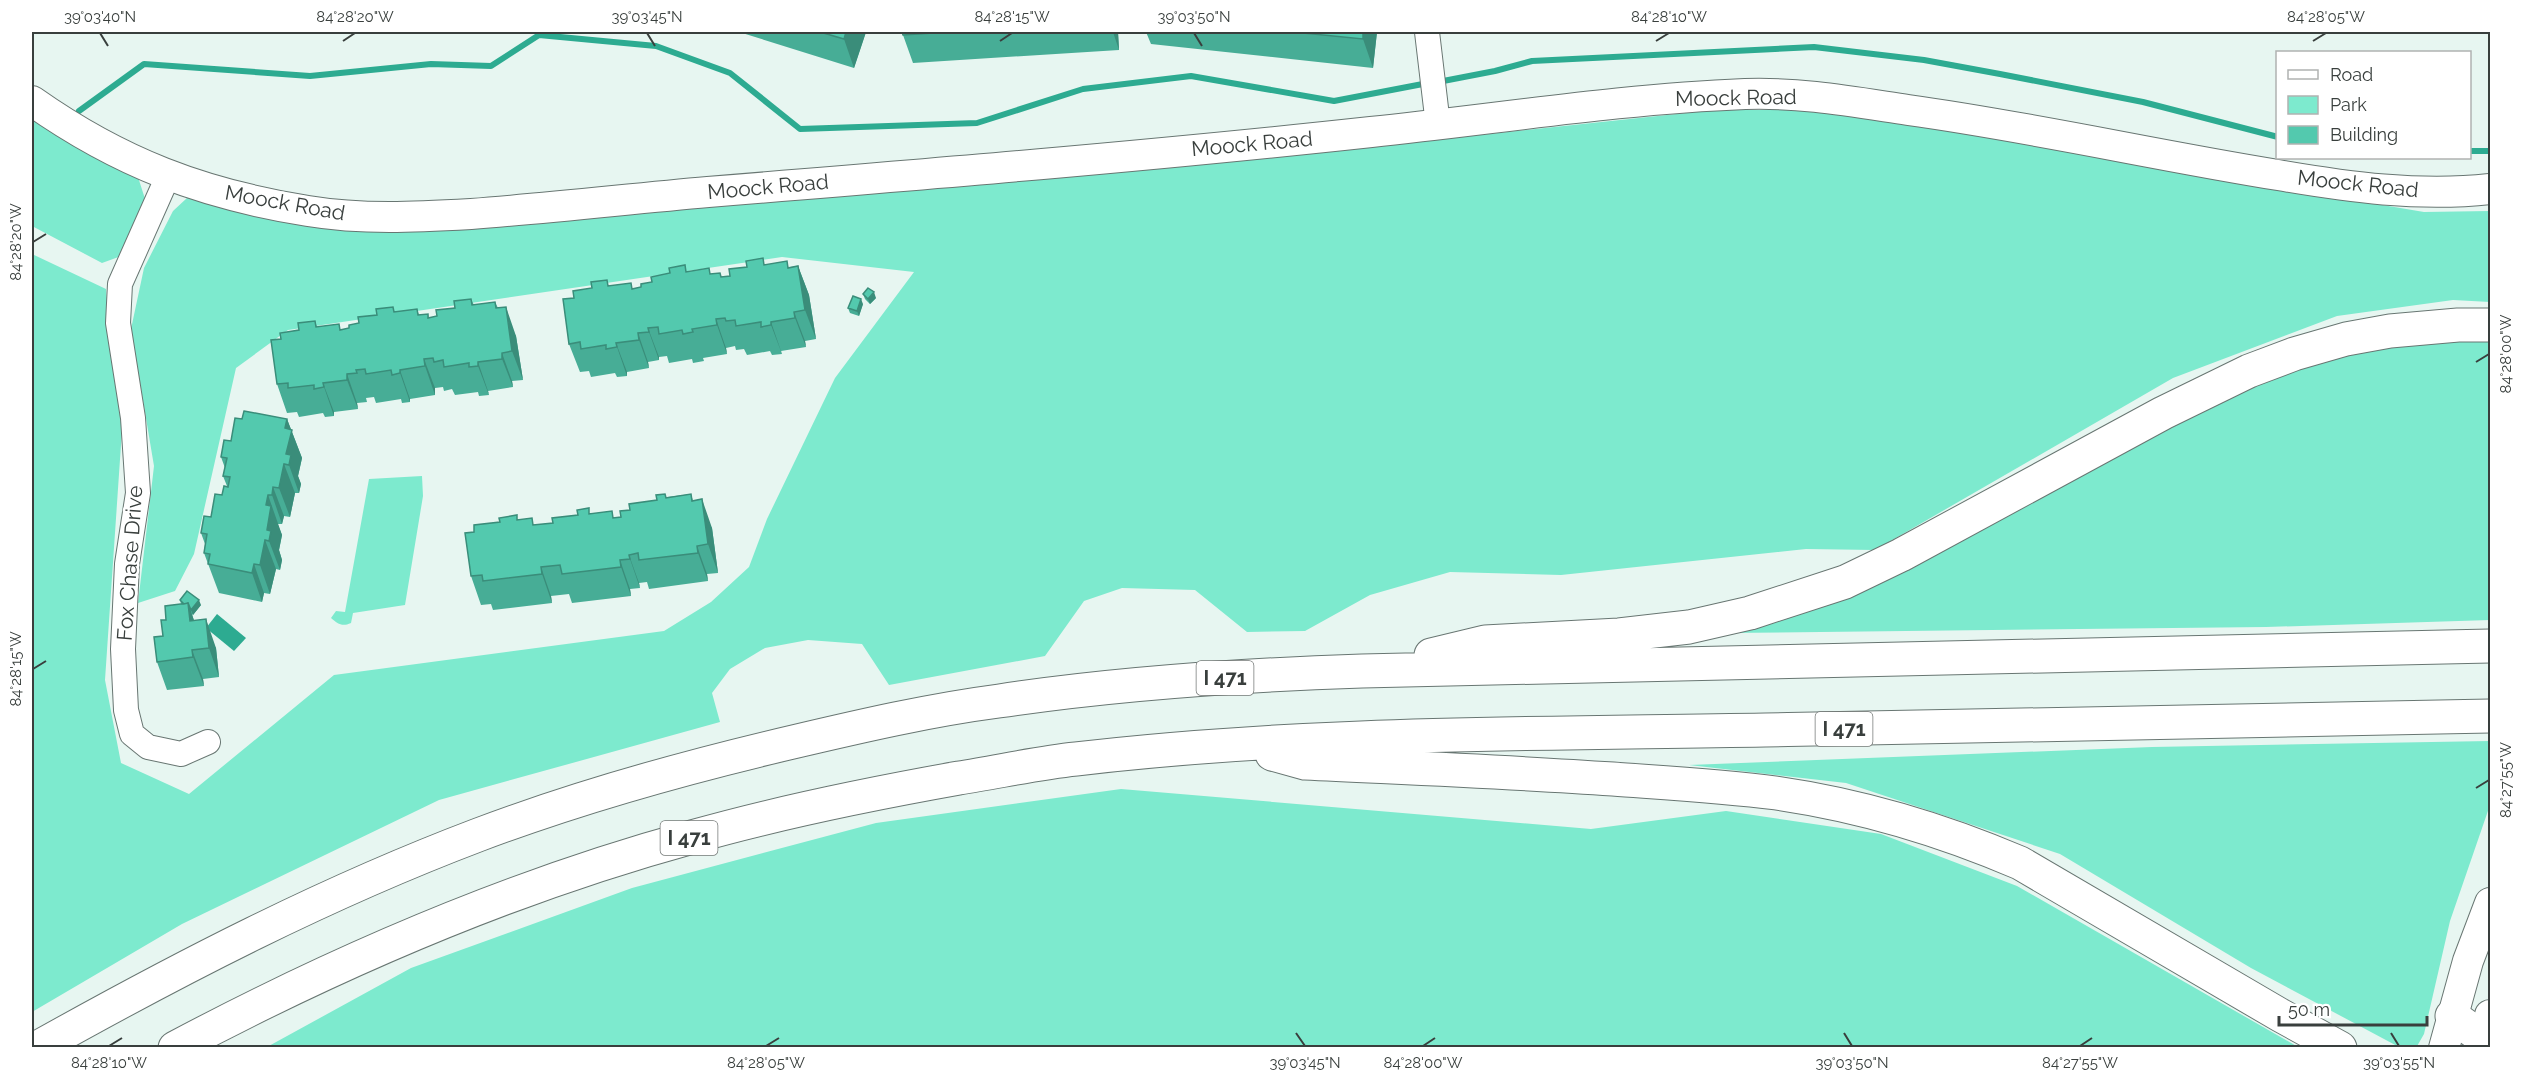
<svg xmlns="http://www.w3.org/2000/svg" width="2522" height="1079" font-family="Raleway,sans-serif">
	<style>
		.green { fill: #7deace }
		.water { fill: #2dab91 }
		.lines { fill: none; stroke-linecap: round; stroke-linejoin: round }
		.stream { stroke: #2dab91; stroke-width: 6 }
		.minor-casing { stroke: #687672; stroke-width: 26 }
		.major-casing { stroke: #687672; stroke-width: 32 }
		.highway-casing { stroke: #687672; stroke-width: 35 }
		.minor { stroke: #fff; stroke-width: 24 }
		.major { stroke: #fff; stroke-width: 30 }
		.highway { stroke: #fff; stroke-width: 33 }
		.wall { fill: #47ad96 }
		.shaded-wall { fill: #3a8d7a }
		.building { fill: #53c9ae; stroke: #3a8d7a; stroke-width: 1.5 }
		.ticks { fill: none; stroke: #393f3d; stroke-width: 2 }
		.labels { text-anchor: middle; stroke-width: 5; stroke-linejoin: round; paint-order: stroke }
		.shield { fill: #fff; stroke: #747977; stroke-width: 1.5 }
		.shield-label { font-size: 20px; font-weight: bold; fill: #393f3d }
		.street-label { font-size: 21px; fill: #393f3d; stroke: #fff }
		.neatline { fill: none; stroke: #393f3d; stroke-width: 2 }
		.ticks-label { font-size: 15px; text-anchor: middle; fill: #393f3d }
	</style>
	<rect width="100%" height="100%" fill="#e7f6f1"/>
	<!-- green -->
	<path class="green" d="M 1714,110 L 1859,110 L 2186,172 L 2424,212 L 2490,211 L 2490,302 L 2453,300 L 2337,316 L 2173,378 L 1875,550 L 1806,549 L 1561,575 L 1450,572 L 1370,595 L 1305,631 L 1247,632 L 1195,590 L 1122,588 L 1084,601 L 1045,656 L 889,685 L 862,644 L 808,640 L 765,648 L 730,669 L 712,693 L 720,722 L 439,800 L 182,924 L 32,1012 L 32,254 L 106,289 L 110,342 L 122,430 L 105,680 L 121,763 L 189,794 L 334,675 L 664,631 L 711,602 L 749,567 L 767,519 L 835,378 L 914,272 L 782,257 L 288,330 L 236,368 L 194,554 L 175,591 L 138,603 L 154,466 L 131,329 L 144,268 L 173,211 L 187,198 L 204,198 L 271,220 L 362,226 L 1358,148 Z
		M 32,115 L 138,177 L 146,202 L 124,255 L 102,263 L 32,226 Z
		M 2477,338 L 2490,340 L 2490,620 L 2266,627 L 1725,633 L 2246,386 L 2344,353 Z
		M 422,476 L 423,496 L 405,605 L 353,613 L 351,623 C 342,627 338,624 331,618 L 336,611 L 345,612 L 369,479 Z
		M 2490,741 L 2490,805 L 2450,921 L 2424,1034 L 2416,1048 L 2399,1047 L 2251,968 L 2060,854 L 1846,783 L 1689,765 L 2152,747 Z
		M 1121,789 L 1591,829 L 1726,811 L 1881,834 L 2017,886 L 2298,1047 L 267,1047 L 411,968 L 632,888 L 876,823 Z"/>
	<!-- water -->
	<path class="water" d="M 217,614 L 246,638 L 234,651 L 206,628 Z"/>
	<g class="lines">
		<!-- stream -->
		<path class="stream" d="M 1438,82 L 1495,71 L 1532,61 L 1814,47 L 1924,60 L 2000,74 L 2143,102 L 2278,137
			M 79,111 L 144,64 L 310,76 L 431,64 L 491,66 L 539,35 L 656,46 L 730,73 L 800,129 L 977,123 L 1083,89 L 1191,76 L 1334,101 L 1428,83
			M 2470,151 L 2490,151"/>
		<defs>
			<path id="minor" d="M 1427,32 L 1438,125
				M 168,176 L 120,284 L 118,323 L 133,418 L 138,493 L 127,564 L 123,649 L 126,710 L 132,734 L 148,747 L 181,754 L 208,742"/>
			<path id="major" d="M 32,101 C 120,163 202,194 308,211 C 362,220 417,217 471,214 C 550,208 629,199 708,192 C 929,174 1150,156 1371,132 C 1496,119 1620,99 1745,94 C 1800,92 1854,102 1908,110 C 2032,127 2154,155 2278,175 C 2348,187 2419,197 2490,189
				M 2444,1048 L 2468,961 L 2490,903
				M 2483,1048 L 2490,1015"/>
			<path id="highway" d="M 1431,655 L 1485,642 L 1619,635 L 1689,627 L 1750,613 L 1845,582 L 1901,555 L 2163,413 L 2249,371 L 2294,354 L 2346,339 L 2390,331 L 2458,325 L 2490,325
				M 1272,754 L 1305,763 C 1408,768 1511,772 1613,779 C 1668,783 1722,786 1776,793 C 1859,805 1943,830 2020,863 L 2280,1015 L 2340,1048
				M 2452,1016 L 2490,1043
				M 37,1048 C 180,968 325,893 478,835 C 581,796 686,767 793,742 C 861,726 930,710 999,701 C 1119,683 1241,675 1362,671 L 2490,646
				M 175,1048 C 339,961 513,886 692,837 C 780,812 869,794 959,778 C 998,772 1037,763 1076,759 C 1305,732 1535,734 1765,730 C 2007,726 2249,720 2490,716"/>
		</defs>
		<!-- minor casing -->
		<use href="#minor" class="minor-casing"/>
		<!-- major casing -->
		<use href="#major" class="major-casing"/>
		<!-- highway casing -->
		<use href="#highway" class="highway-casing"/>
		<!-- minor -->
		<use href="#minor" class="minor"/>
		<!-- major -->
		<use href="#major" class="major"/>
		<!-- highway -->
		<use href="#highway" class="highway"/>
	</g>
	<!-- wall -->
	<path class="wall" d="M 739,32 L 866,32 L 854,68 Z
		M 902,32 L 1118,32 L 1119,50 L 913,63 L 903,35 Z
		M 1146,32 L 1377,32 L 1373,68 L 1151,44 Z
		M 765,265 L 790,267 L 798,266 L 809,295 L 816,339 L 805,341 L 806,347 L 781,351 L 782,354 L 772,355 L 770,351 L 747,355 L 744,349 L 736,350 L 735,346 L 726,348 L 727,354 L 703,358 L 704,361 L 693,363 L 692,359 L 669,363 L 667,356 L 659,357 L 659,360 L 648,362 L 649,368 L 627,372 L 627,376 L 617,377 L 615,373 L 591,377 L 589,371 L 580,372 L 569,344 L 574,298 L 609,286 L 634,289 L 641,287 L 652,282 L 687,272 L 711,274 L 721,277 L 730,276 Z
		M 863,294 L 876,298 L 870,304 L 865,299 Z
		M 471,299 L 474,305 L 495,302 L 498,308 L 516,336 L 523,380 L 512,381 L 513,387 L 488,391 L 489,395 L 479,396 L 478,392 L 455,395 L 452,389 L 444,391 L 443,387 L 435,388 L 435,395 L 410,399 L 410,402 L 402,403 L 401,399 L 376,403 L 374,397 L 366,398 L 367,402 L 357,403 L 358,409 L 334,412 L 334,416 L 325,417 L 323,413 L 299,417 L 297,412 L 287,413 L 277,384 L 281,339 L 315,321 L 317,327 L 341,330 L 349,328 L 359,323 L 395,312 L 417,309 L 419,315 L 428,314 L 429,318 L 437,316 Z
		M 863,304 L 859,316 L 850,313 L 848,308 Z
		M 242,419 L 287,419 L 302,458 L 298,476 L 301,484 L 299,493 L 295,493 L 290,517 L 284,516 L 282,524 L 278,524 L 278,525 L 282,535 L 279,550 L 282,560 L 280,570 L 276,569 L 270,594 L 264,593 L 262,602 L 219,593 L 204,553 L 205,544 L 201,533 L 211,517 L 227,486 L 223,476 L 225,468 L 221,457 L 231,441 Z
		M 691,494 L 693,501 L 712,528 L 718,573 L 707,574 L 708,581 L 649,589 L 647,582 L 639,583 L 640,588 L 630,589 L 631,596 L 572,603 L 569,594 L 551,596 L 552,603 L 493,610 L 491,604 L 481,605 L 471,576 L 474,532 L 518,519 L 535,525 L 553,523 L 590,513 L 615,518 L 621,517 L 630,510 L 657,500 L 667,497 Z
		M 180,600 L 201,605 L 193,615 L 192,614 L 194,621 L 216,648 L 219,677 L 203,679 L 204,686 L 167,690 L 157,662 L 166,620 L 181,604 Z"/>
	<!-- shaded-wall -->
	<path class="shaded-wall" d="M 846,32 L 866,32 L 854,68 L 844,39 Z
		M 1113,32 L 1118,32 L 1119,50 Z
		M 1363,32 L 1377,32 L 1373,68 L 1363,39 Z
		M 798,266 L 809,295 L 816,339 L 805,310 Z
		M 874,292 L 876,298 L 870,304 L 868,299 Z
		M 861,299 L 863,304 L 859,316 L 857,311 Z
		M 506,307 L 516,336 L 523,380 L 512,351 Z
		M 794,312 L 805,341 L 806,347 L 795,318 Z
		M 716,319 L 726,348 L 727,354 L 717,325 Z
		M 771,322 L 781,351 L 782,354 L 771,325 Z
		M 648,328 L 659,357 L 659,360 L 649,332 Z
		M 638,333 L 648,362 L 649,368 L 639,340 Z
		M 616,343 L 627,372 L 627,376 L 617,347 Z
		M 502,353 L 512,381 L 513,387 L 502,359 Z
		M 424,359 L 435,388 L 435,395 L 425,366 Z
		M 478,362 L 488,391 L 489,395 L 478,366 Z
		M 400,370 L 410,399 L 410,402 L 400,373 Z
		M 347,374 L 357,403 L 358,409 L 347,380 Z
		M 323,383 L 334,412 L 334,416 L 324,387 Z
		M 287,419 L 302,458 L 298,476 L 301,484 L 299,493 L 289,465 L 286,454 L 285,428 Z
		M 284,464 L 295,493 L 290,517 L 279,488 Z
		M 273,487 L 284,516 L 282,524 L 272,495 Z
		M 268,495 L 282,535 L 279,550 L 282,560 L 280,570 L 269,541 L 267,530 L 266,505 Z
		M 702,499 L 712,528 L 718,573 L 708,544 Z
		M 265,540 L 276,569 L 270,594 L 260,565 Z
		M 697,546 L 707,574 L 708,581 L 698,553 Z
		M 629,555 L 639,583 L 640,588 L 630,559 Z
		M 620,560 L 630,589 L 631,596 L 621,567 Z
		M 254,564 L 264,593 L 262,602 L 252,573 Z
		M 541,567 L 551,596 L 552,603 L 542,574 Z
		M 199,600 L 201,605 L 193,615 L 191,610 Z
		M 188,603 L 198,632 L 200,650 L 190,621 Z
		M 206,619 L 216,648 L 219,677 L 209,648 Z
		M 192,650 L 203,679 L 204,686 L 193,657 Z"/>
	<!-- building -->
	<path class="building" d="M 820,32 L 846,32 L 844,39 Z
		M 902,32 L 949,32 L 903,35 Z
		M 1293,32 L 1363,32 L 1363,39 Z
		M 763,258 L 764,265 L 787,261 L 788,268 L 798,266 L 805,310 L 794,312 L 795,318 L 771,322 L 771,325 L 761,327 L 761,322 L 736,326 L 735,320 L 726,321 L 725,318 L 716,319 L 717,325 L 692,329 L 693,332 L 683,334 L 682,330 L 659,334 L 658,327 L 648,328 L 649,332 L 638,333 L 639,340 L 616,343 L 617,347 L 606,349 L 606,345 L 581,349 L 580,342 L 569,344 L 563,299 L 574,298 L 573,291 L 592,288 L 591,282 L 607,280 L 608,286 L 631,283 L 632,289 L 641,287 L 641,284 L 652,282 L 651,277 L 670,273 L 669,268 L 685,265 L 686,272 L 709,268 L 710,274 L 720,273 L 721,277 L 730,276 L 729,269 L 747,267 L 746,261 Z
		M 868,288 L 874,292 L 868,299 L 863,294 Z
		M 853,296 L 861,299 L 857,311 L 848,308 Z
		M 471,299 L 472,305 L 495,302 L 496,308 L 506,307 L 512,351 L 502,353 L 502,359 L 478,362 L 478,366 L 469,367 L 469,363 L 444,367 L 443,360 L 434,362 L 433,358 L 424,359 L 425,366 L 400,370 L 400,373 L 392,375 L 391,370 L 366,374 L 365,369 L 356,370 L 357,373 L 347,374 L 347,380 L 323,383 L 324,387 L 314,389 L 314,385 L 288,388 L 288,383 L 277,384 L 271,340 L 281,339 L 280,333 L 299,330 L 298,323 L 315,321 L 316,327 L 339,324 L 340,330 L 349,328 L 349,325 L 359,323 L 358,317 L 377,315 L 376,309 L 393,307 L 394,312 L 417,309 L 418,315 L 428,314 L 428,318 L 437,316 L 436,310 L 455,308 L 454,301 Z
		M 244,411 L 287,419 L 285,428 L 292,430 L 286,454 L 291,455 L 289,465 L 284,464 L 279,488 L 273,487 L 272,495 L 268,495 L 266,505 L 271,506 L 267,530 L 271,531 L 269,541 L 265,540 L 260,565 L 254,564 L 252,573 L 208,564 L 210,554 L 204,553 L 207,534 L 201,533 L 204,516 L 211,517 L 215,494 L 222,495 L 224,486 L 228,487 L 230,477 L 223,476 L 227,458 L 221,457 L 224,440 L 231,441 L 235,418 L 242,419 Z
		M 665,494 L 666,498 L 691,494 L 692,501 L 702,499 L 708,544 L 697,546 L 698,553 L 639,560 L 638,553 L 629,555 L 630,559 L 620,560 L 621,567 L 562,574 L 560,565 L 541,567 L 542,574 L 483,581 L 482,575 L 471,576 L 465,533 L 474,532 L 474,525 L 500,522 L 499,518 L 517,515 L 517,520 L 532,518 L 533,525 L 553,523 L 552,518 L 578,515 L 577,510 L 589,508 L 589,514 L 612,511 L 613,518 L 621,517 L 620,511 L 630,510 L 629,504 L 657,500 L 656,495 Z
		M 187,591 L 199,600 L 191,610 L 188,603 L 184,604 L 180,600 Z
		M 188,603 L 190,621 L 206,619 L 209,648 L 192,650 L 193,657 L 157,662 L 154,637 L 163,636 L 161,620 L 166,620 L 165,606 Z"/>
	<!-- ticks -->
	<path class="ticks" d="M 100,33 L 108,46M 647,33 L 655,46M 1194,33 L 1202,46M 343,41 L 355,33M 1000,41 L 1012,33M 1656,41 L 1669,33M 2313,41 L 2326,33M 33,242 L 46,234M 2476,362 L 2489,354M 33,669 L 46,661M 2476,788 L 2489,780M 1296,1033 L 1305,1046M 1844,1033 L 1852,1046M 2391,1033 L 2399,1046M 109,1046 L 122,1038M 766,1046 L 779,1038M 1423,1046 L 1435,1038M 2080,1046 L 2092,1038"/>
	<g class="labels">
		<!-- shield labels -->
		<g class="shield">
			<rect x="1196.5" y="661" width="57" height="34" rx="4.5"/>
			<rect x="1815.5" y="712" width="57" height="34" rx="4.5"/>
			<rect x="660.5" y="821" width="57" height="34" rx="4.5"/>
		</g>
		<g class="shield-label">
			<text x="1225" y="685">I 471</text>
			<text x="1844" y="736">I 471</text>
			<text x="689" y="845">I 471</text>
		</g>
		<!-- street labels -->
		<g class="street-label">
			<text transform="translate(1736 98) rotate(-1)" y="7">Moock Road</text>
			<text transform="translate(1252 144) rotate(-5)" y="7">Moock Road</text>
			<text transform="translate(2358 184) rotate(6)" y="7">Moock Road</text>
			<text transform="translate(768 187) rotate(-5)" y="7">Moock Road</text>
			<text transform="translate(285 203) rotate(10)" y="7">Moock Road</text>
			<text transform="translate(130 563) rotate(-86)" y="7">Fox Chase Drive</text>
		</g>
	</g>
	<!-- border -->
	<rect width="2522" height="1079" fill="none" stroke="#ffffff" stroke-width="66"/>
	<!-- legend -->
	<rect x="2276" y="51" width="195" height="108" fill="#ffffff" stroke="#b0b2b1" stroke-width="1.5"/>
	<rect x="2288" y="70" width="30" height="9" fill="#ffffff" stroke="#b0b2b1" stroke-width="1.5"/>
	<text x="2330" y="81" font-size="18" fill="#393f3d">Road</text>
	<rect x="2288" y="96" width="30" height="18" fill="#7deace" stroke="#b0b2b1" stroke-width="1.5"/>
	<text x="2330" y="111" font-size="18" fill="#393f3d">Park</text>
	<rect x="2288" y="126" width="30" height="18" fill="#53c9ae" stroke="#b0b2b1" stroke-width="1.5"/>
	<text x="2330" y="141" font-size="18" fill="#393f3d">Building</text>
	<!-- scale -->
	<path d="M2279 1016v9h148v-9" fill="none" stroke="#393f3d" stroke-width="3"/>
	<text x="2288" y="1016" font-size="18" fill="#393f3d" stroke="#ffffff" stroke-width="4.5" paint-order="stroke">50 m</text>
	<rect x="33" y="33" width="2456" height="1013" class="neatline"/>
	<g class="ticks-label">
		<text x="100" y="22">39°03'40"N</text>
		<text x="355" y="22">84°28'20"W</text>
		<text x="647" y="22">39°03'45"N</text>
		<text x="1012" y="22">84°28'15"W</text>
		<text x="1194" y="22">39°03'50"N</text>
		<text x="1669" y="22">84°28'10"W</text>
		<text x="2326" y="22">84°28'05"W</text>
		<text transform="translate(16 242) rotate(-90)" y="5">84°28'20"W</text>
		<text transform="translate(2506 354) rotate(-90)" y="5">84°28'00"W</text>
		<text transform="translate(16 669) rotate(-90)" y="5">84°28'15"W</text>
		<text transform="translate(2506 780) rotate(-90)" y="5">84°27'55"W</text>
		<text x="109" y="1068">84°28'10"W</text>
		<text x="766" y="1068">84°28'05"W</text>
		<text x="1305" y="1068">39°03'45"N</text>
		<text x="1423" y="1068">84°28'00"W</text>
		<text x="1852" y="1068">39°03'50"N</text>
		<text x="2080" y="1068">84°27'55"W</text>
		<text x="2399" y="1068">39°03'55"N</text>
	</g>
</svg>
